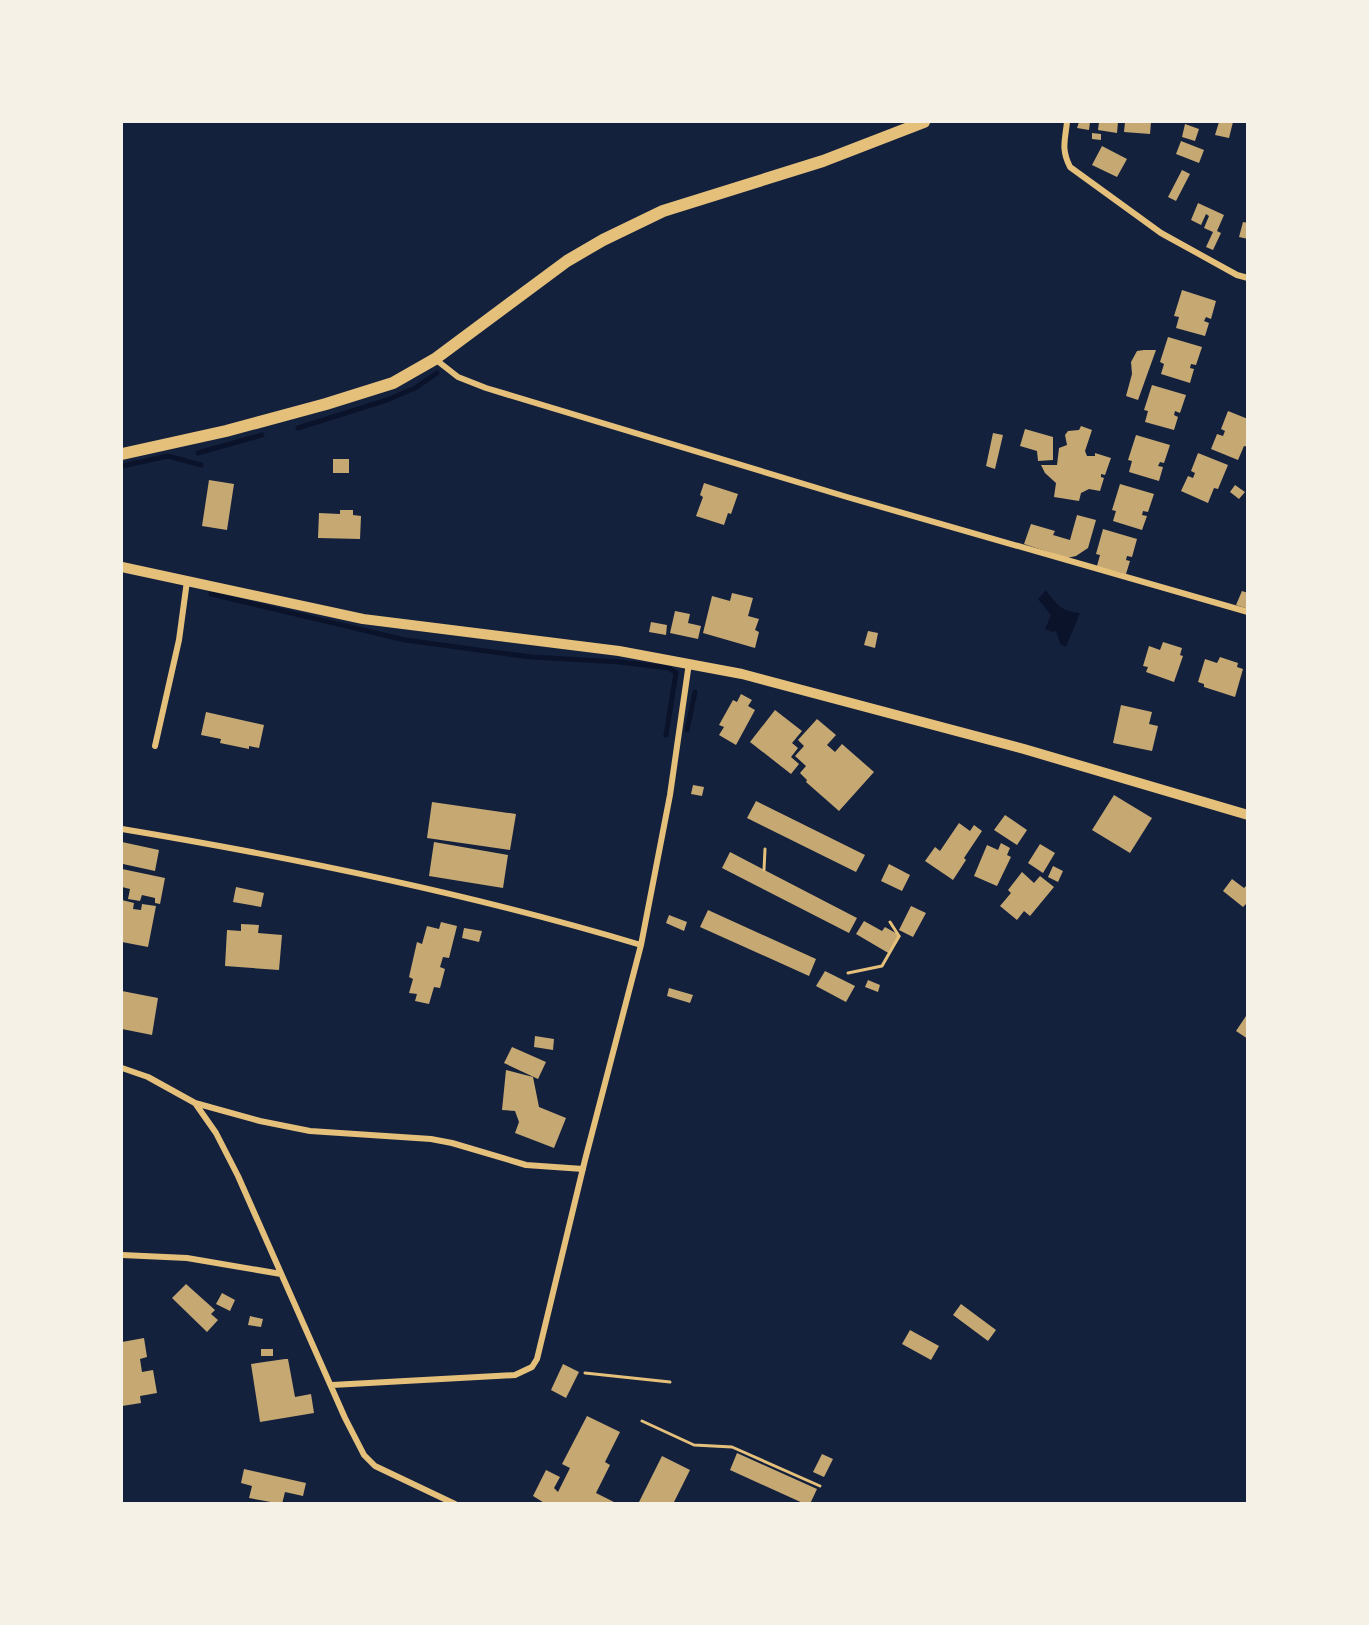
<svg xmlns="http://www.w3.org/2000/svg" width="1369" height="1625" font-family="'Sofia Sans Condensed',sans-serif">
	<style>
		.water { fill: #0b132b }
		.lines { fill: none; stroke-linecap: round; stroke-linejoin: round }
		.stream { stroke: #0b132b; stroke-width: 5 }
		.building { fill: #c6a872 }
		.path { stroke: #e5c07b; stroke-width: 3 }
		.minor { stroke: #e5c07b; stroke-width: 6 }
		.tertiary { stroke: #e5c07b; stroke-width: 10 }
		.secondary { stroke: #e5c07b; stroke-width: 12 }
	</style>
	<rect width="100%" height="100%" fill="#14213d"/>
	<!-- water -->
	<path class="water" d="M 1046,590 C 1057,605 1061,611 1080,613 L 1066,647 L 1060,644 L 1056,631 L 1052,632 L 1045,629 L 1051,615 L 1038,599 Z"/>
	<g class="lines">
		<!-- stream -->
		<path class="stream" d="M 298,428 L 387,400 L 415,388 L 437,373
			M 198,453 L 262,435
			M 122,466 L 168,456 L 201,465
			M 211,594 L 405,640 L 531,657 L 620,662 L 669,668 L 676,673 L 666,735
			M 687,730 L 695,692"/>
	</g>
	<!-- building -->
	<path class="building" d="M 1079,122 L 1090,122 L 1089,130 L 1077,128 Z
		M 1099,122 L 1118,122 L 1117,133 L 1098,130 Z
		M 1125,122 L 1151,122 L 1150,134 L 1124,132 Z
		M 1219,122 L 1233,122 L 1229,138 L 1215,135 Z
		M 1185,124 L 1199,129 L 1195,141 L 1182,137 Z
		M 1092,133 L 1101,134 L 1101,140 L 1092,139 Z
		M 1181,141 L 1204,150 L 1199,163 L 1176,154 Z
		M 1102,146 L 1127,159 L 1117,177 L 1092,165 Z
		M 1182,170 L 1190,174 L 1176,201 L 1168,197 Z
		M 1198,203 L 1224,215 L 1217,231 L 1221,233 L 1213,250 L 1206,247 L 1213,232 L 1204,228 L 1209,216 L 1206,214 L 1201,225 L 1191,220 Z
		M 1243,222 L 1248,223 L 1248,239 L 1239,237 Z
		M 1182,290 L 1216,301 L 1211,319 L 1206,317 L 1204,321 L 1209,323 L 1205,336 L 1176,328 L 1179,317 L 1174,316 Z
		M 1168,337 L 1202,347 L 1196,365 L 1191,364 L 1190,368 L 1194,369 L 1190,383 L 1161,374 L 1164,364 L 1160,362 Z
		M 1144,350 L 1156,350 L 1138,400 L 1126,396 L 1132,374 L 1131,362 L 1137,351 Z
		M 1152,385 L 1186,395 L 1180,413 L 1175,411 L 1174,415 L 1178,417 L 1174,430 L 1145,422 L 1148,411 L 1144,410 Z
		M 1228,411 L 1248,419 L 1248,447 L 1244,446 L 1238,460 L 1211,449 L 1217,434 L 1223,436 L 1225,431 L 1221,429 Z
		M 1081,426 L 1092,430 L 1085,451 L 1087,456 L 1095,456 L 1095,453 L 1111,458 L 1105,475 L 1101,474 L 1101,477 L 1104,478 L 1100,491 L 1089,489 L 1081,493 L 1079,501 L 1054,497 L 1056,483 L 1045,473 L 1041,465 L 1057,465 L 1059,448 L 1067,445 L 1065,435 L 1068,431 L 1079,430 Z
		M 1025,429 L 1053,437 L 1053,460 L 1038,461 L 1037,451 L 1020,446 Z
		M 993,433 L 1003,435 L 995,469 L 986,466 Z
		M 1136,435 L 1170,445 L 1164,463 L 1160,462 L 1158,466 L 1163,467 L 1159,481 L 1129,472 L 1132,461 L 1128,460 Z
		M 1198,453 L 1228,465 L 1218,489 L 1214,488 L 1208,503 L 1181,491 L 1188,476 L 1193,478 L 1195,473 L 1191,471 Z
		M 333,459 L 349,459 L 349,473 L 333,473 Z
		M 209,480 L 234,484 L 227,530 L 202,526 Z
		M 704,483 L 738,494 L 731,514 L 728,513 L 724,525 L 696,516 L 703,497 L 700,495 Z
		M 1120,484 L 1154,494 L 1148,512 L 1143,511 L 1142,515 L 1147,516 L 1142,530 L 1113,521 L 1116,511 L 1112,510 Z
		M 1235,485 L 1245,492 L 1239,499 L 1230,492 Z
		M 340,510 L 353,510 L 353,515 L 361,516 L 360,539 L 318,538 L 319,513 L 340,514 Z
		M 1077,515 L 1096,520 L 1088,548 L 1076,556 L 1067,558 L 1024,544 L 1031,524 L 1055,531 L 1053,535 L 1070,540 Z
		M 1103,529 L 1137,539 L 1132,557 L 1127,556 L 1126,560 L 1130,561 L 1126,574 L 1097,566 L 1100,555 L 1096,554 Z
		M 1242,591 L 1248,593 L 1248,609 L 1236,605 Z
		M 732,593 L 753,598 L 748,616 L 759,619 L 755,630 L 759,632 L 755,648 L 703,633 L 712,596 L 730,601 Z
		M 675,611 L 690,614 L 688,623 L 701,626 L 698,639 L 670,633 Z
		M 651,622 L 667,625 L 666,635 L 649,632 Z
		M 868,631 L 878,633 L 875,648 L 864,645 Z
		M 1163,642 L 1182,648 L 1180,655 L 1183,656 L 1174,682 L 1146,672 L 1148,667 L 1143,666 L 1149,646 L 1160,650 Z
		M 1220,657 L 1238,663 L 1237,667 L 1243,669 L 1235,697 L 1204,687 L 1204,684 L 1198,682 L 1205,659 L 1217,663 Z
		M 741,694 L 752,700 L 748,706 L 755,710 L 736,745 L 719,735 L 724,727 L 719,725 L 733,700 L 737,702 Z
		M 1121,705 L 1152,712 L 1149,724 L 1158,726 L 1152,751 L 1113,743 Z
		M 775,710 L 802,731 L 792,743 L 798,748 L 791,757 L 799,764 L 791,774 L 750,742 Z
		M 206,712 L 264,725 L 259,748 L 249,746 L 249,749 L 220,743 L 221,739 L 201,735 Z
		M 817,719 L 836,735 L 827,745 L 835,752 L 842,744 L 874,772 L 839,811 L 806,782 L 807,780 L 800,773 L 806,766 L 795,756 L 804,746 L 798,740 Z
		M 693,785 L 704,787 L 702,796 L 691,794 Z
		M 1114,795 L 1152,818 L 1130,853 L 1092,830 Z
		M 756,801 L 865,855 L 856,872 L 747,818 Z
		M 432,802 L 516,814 L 510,850 L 427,838 Z
		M 1005,815 L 1027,830 L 1017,845 L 994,830 Z
		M 959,823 L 970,831 L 974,825 L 982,831 L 964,858 L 966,860 L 953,880 L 925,861 L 935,847 L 940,851 Z
		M 122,842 L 159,850 L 155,871 L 123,864 L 122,869 Z
		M 434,842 L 508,855 L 503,888 L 429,876 Z
		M 1001,843 L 1010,848 L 1007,855 L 1011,857 L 997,886 L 974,876 L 987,845 L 998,850 Z
		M 1040,844 L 1055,853 L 1043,873 L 1028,863 Z
		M 730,852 L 857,918 L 849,933 L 722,868 Z
		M 889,864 L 910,875 L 902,891 L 881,881 Z
		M 1053,866 L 1063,871 L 1058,882 L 1048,877 Z
		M 122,869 L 165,878 L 160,904 L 155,903 L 155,898 L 142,895 L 140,901 L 128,899 L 130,889 L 122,887 Z
		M 1022,872 L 1034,883 L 1040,876 L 1054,887 L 1030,916 L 1024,911 L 1017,920 L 1000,906 L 1011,893 L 1008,890 Z
		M 1232,879 L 1244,888 L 1248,884 L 1248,902 L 1243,907 L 1223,891 Z
		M 236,887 L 264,893 L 261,907 L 233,902 Z
		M 122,900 L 134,903 L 133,909 L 141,910 L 142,904 L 156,906 L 148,947 L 122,942 Z
		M 911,906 L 926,913 L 913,937 L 899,930 Z
		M 708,910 L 816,959 L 809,976 L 700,927 Z
		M 669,915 L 687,922 L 684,931 L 666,923 Z
		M 864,921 L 882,931 L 885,927 L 901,936 L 890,954 L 856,934 Z
		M 441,922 L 457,926 L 449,958 L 443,957 L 440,967 L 445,969 L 440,988 L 434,987 L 429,1004 L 415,1001 L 417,994 L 409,993 L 413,979 L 409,977 L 417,942 L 422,944 L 427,926 L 439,929 Z
		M 241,924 L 259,925 L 258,933 L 282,935 L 279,970 L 225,966 L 227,930 L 241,931 Z
		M 464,928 L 482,931 L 479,942 L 462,938 Z
		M 825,971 L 855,986 L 846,1002 L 816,986 Z
		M 868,980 L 880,985 L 878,992 L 865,987 Z
		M 669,988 L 693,995 L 690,1003 L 667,996 Z
		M 122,991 L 158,998 L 152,1035 L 122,1029 Z
		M 1248,1013 L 1248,1039 L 1236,1031 Z
		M 535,1036 L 554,1039 L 553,1050 L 534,1047 Z
		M 512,1047 L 546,1062 L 538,1079 L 504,1063 Z
		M 506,1070 L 533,1077 L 539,1107 L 566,1118 L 554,1148 L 515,1133 L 519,1122 L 515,1111 L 502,1110 Z
		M 186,1284 L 215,1310 L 211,1314 L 218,1320 L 207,1332 L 172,1298 Z
		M 222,1293 L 235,1300 L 230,1311 L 216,1304 Z
		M 961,1304 L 996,1330 L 988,1341 L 953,1315 Z
		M 250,1316 L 263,1319 L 261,1327 L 248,1325 Z
		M 910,1330 L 939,1346 L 931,1360 L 902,1344 Z
		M 144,1338 L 147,1357 L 140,1359 L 142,1372 L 153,1370 L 157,1393 L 140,1396 L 141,1403 L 122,1406 L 122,1342 Z
		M 261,1349 L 273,1349 L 273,1356 L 261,1356 Z
		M 285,1359 L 288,1359 L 295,1397 L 311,1394 L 314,1413 L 260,1422 L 251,1364 Z
		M 563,1364 L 579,1372 L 566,1398 L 551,1390 Z
		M 587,1416 L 620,1432 L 605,1462 L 610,1465 L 596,1493 L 618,1504 L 546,1504 L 533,1496 L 546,1470 L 560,1477 L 554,1488 L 558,1492 L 570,1468 L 562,1464 Z
		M 737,1453 L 817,1489 L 810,1504 L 805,1504 L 730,1470 Z
		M 822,1454 L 833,1459 L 824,1477 L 813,1472 Z
		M 662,1456 L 690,1470 L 673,1504 L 638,1504 Z
		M 244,1469 L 306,1483 L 303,1496 L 285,1492 L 282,1504 L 249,1498 L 252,1486 L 241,1483 Z"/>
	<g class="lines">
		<!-- path -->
		<path class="path" d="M 764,870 L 765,849
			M 848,973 L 882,966 L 899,936 L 890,922
			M 585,1373 L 670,1382
			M 642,1421 L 694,1445 L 732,1447 L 820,1486"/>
		<!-- minor -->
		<path class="minor" d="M 1067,122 C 1065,141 1061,149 1070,167 L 1161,233 L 1237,275 L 1248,278
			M 435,359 L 458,377 L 486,388 L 847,497 L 1248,612
			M 155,746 L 179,640 L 187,581
			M 122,829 C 296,858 472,894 641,945
			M 122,1068 L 148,1077 L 195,1103 L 216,1133 L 238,1176 L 345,1418 L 364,1455 L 375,1466 L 455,1504
			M 195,1103 L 260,1121 L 310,1131 L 431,1139 L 452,1143 L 526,1165 L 583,1169
			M 122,1255 L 187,1258 L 281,1274
			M 332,1385 L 515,1375 L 532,1367 L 537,1359 L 585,1160 L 641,945 L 670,795 L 689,663"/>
		<!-- tertiary -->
		<path class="tertiary" d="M 122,567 L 363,619 L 619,651 L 742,674 L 1024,749 L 1248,815"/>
		<!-- secondary -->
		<path class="secondary" d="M 122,454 L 226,431 L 326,404 L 393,383 L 435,359 L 567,261 L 603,240 L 663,211 L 823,161 L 924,122"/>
	</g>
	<!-- border -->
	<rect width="1369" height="1625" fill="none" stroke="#f6f1e7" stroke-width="246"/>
</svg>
